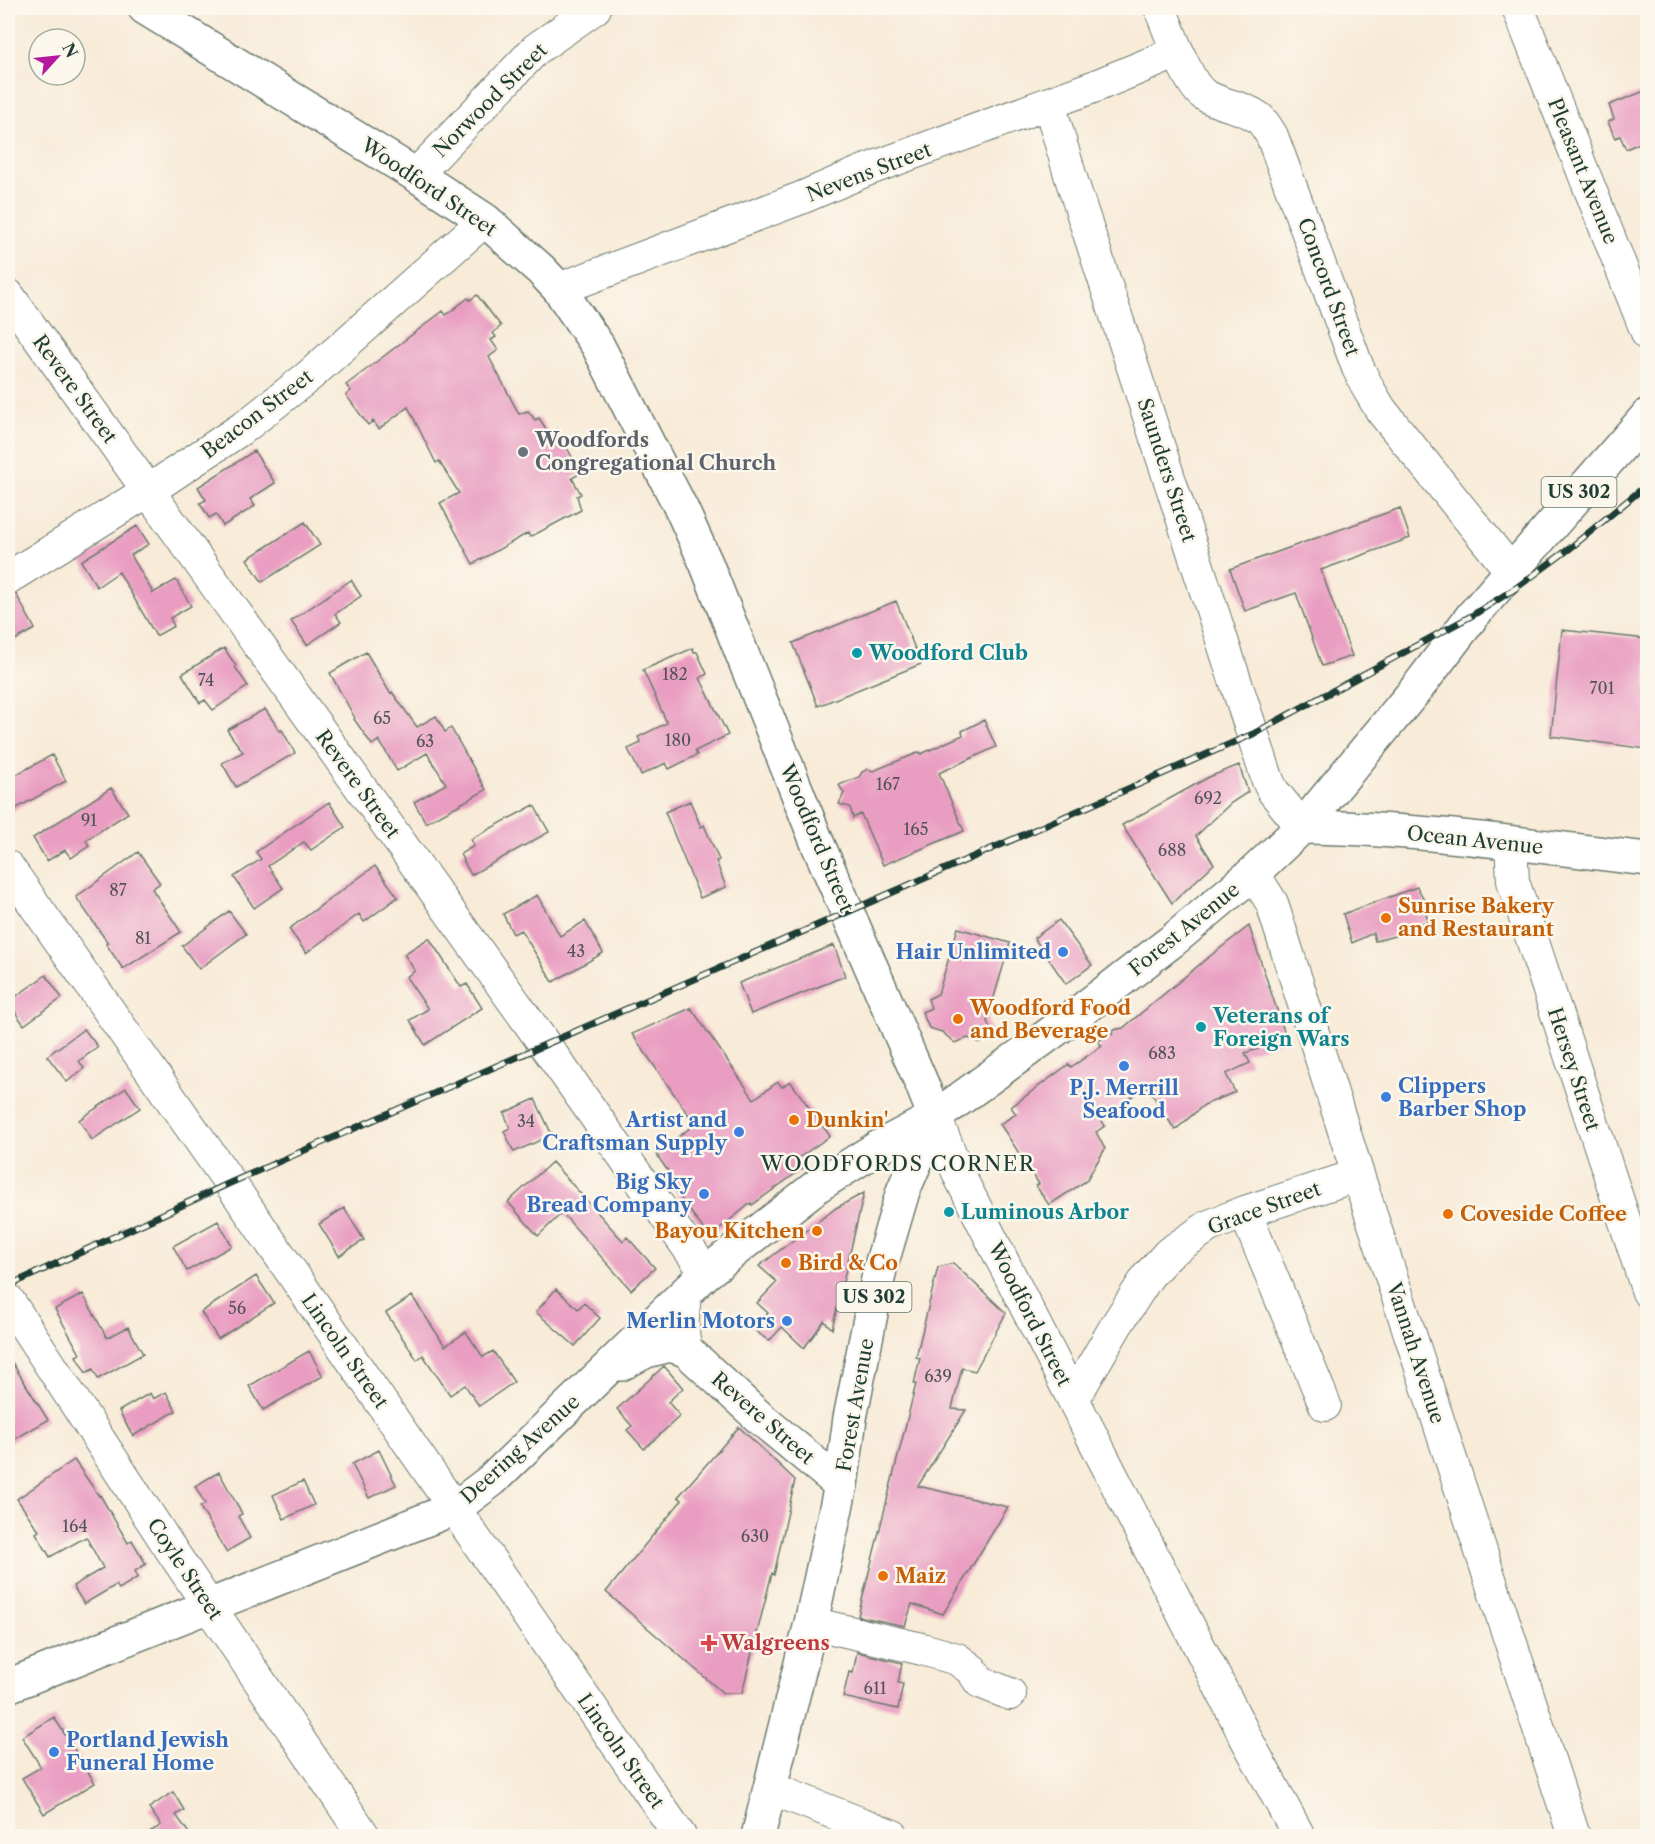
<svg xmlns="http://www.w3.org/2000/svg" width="1655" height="1844" font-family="'Libre Caslon Text',serif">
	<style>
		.building { fill: #e99dc1 }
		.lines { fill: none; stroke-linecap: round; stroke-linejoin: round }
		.minor-casing { stroke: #6b7a6d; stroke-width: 34 }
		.major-casing { stroke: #6b7a6d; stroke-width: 36 }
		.highway-casing { stroke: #6b7a6d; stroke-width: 36 }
		.minor { stroke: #fff; stroke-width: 32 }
		.major { stroke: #fff; stroke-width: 33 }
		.highway { stroke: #fff; stroke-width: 33 }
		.rail-casing { stroke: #1f3d34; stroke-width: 7 }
		.rail { stroke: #fbf7ec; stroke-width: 4.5; stroke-dasharray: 14; stroke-linecap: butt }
		.worship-dot { fill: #6b7280; stroke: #fbf7ec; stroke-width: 2 }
		.culture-dot { fill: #0f9aa8; stroke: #fbf7ec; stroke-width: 2 }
		.food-dot { fill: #e8710a; stroke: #fbf7ec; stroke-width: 2 }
		.shop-dot { fill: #3f7fe0; stroke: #fbf7ec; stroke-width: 2 }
		.health-dot { fill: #e0444e; stroke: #fbf7ec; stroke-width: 2 }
		.labels { text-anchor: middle; stroke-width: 5; stroke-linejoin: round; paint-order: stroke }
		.number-label { font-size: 16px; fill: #525557 }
		.shield { fill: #fbf7ec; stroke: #61756b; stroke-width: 1.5 }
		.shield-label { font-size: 18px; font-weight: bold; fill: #1f3d34 }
		.street-label { font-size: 20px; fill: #1f3d34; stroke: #fbf7ec }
		.worship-label { font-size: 20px; font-weight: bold; fill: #5b616d; stroke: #fbf7ec; text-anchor: start }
		.culture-label { font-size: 20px; font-weight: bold; fill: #0d838f; stroke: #fbf7ec; text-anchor: start }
		.food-label { font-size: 20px; font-weight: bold; fill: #c56008; stroke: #fbf7ec; text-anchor: start }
		.shop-label { font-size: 20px; font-weight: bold; fill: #366cbe; stroke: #fbf7ec; text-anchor: end }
		.health-label { font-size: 20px; font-weight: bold; fill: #be3a42; stroke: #fbf7ec; text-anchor: start }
		.neighbourhood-label { font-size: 21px; letter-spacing: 1.5px; fill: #1f3d34; stroke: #fbf7ec }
	</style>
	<rect width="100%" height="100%" fill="#fbf7ec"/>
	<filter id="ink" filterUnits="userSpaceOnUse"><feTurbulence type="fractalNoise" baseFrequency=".0167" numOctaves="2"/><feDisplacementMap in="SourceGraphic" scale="12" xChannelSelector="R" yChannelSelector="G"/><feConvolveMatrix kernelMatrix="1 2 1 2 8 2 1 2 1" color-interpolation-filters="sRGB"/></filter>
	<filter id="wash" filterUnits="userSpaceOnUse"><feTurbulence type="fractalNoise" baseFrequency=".008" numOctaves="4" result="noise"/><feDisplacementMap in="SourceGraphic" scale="24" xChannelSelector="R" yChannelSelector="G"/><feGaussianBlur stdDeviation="1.35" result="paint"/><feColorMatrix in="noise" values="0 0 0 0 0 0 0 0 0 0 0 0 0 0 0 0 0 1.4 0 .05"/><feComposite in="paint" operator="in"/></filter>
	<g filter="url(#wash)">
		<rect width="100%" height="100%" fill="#f8ebd8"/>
		<g id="blocks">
			<!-- building -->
			<path class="building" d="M 1647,90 L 1647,140 L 1626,149 L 1620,136 L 1615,138 L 1608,122 L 1614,119 L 1609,105 Z
				M 477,295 L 501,326 L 493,333 L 496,337 L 491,340 L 498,350 L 489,357 L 519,414 L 528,411 L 535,420 L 539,418 L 550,435 L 557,430 L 581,473 L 572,478 L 581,494 L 577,496 L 581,510 L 530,537 L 528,533 L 473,564 L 440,503 L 459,493 L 439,461 L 436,463 L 408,407 L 379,429 L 373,421 L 368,425 L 346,395 L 351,391 L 346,385 L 443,311 L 446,315 L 468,298 L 470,300 Z
				M 254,451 L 275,483 L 250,499 L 255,506 L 223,526 L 216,514 L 209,518 L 200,503 L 206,500 L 198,487 Z
				M 1400,508 L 1410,538 L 1321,570 L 1352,656 L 1322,666 L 1296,593 L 1245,611 L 1230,569 Z
				M 305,522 L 320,545 L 262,582 L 247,559 Z
				M 137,526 L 149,544 L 131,555 L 153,593 L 176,580 L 191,606 L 170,618 L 174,626 L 156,636 L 119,572 L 97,587 L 81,561 Z
				M 351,580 L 361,596 L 335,614 L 341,622 L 307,645 L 291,621 Z
				M 16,594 L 35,629 L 8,644 L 8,596 Z
				M 896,601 L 921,664 L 818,706 L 793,643 Z
				M 1562,630 L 1647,639 L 1647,749 L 1551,736 Z
				M 224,648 L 236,666 L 235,667 L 248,686 L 213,710 L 205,700 L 200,703 L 182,674 Z
				M 693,648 L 694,652 L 697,652 L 707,674 L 700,678 L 728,735 L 695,751 L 697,755 L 669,769 L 666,763 L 641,775 L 628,749 L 641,743 L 638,737 L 667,723 L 643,670 Z
				M 366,652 L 390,693 L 392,692 L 417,727 L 436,716 L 445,732 L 451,728 L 486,790 L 426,823 L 414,802 L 446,784 L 427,753 L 397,771 L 379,740 L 372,745 L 354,719 L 355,718 L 330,673 Z
				M 265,709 L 280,731 L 282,730 L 295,753 L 236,787 L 222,763 L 243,752 L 227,730 Z
				M 984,720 L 996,747 L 939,773 L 964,831 L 883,865 L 861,814 L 853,818 L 850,807 L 839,804 L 844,793 L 839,785 L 859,777 L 862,772 L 868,769 L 873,771 L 920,752 L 921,754 L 963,735 L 962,731 Z
				M 52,755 L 66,781 L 8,813 L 8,779 Z
				M 1239,765 L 1248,792 L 1231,803 L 1196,836 L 1214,864 L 1172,903 L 1122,825 L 1209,777 Z
				M 111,788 L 128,813 L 86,840 L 89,846 L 71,858 L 65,850 L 47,861 L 33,838 Z
				M 690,801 L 701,827 L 704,825 L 719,860 L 716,861 L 726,887 L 700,898 L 665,812 Z
				M 329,802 L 345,827 L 311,850 L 304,842 L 268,866 L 283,888 L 254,908 L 234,877 L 261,859 L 256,852 Z
				M 534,805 L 549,832 L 471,875 L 460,854 L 474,846 L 471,839 Z
				M 138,852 L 160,883 L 152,889 L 181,932 L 123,969 L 106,944 L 108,943 L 76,897 Z
				M 375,866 L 398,897 L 364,922 L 359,914 L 306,953 L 289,929 Z
				M 1417,887 L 1429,908 L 1425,910 L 1428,921 L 1398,931 L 1399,935 L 1375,941 L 1373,933 L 1352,943 L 1343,914 Z
				M 537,895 L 560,936 L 585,921 L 603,953 L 553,982 L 521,930 L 513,934 L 503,914 Z
				M 229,911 L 246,934 L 199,969 L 182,946 Z
				M 1059,920 L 1092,965 L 1066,984 L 1034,938 Z
				M 1249,926 L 1287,1040 L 1245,1053 L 1250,1063 L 1226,1074 L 1235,1092 L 1204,1105 L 1175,1130 L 1147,1086 L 1101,1119 L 1105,1126 L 1096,1132 L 1105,1149 L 1086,1181 L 1049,1205 L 1036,1186 L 1039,1184 L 1000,1124 L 1016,1114 L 1011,1107 L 1069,1064 L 1071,1067 L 1102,1046 L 1098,1041 L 1113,1034 L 1114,1030 L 1123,1028 L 1205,960 Z
				M 958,928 L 1010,943 L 987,1021 L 992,1034 L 981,1043 L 968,1038 L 955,1043 L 942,1032 L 929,1028 L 922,1012 L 931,1008 L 928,999 L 938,994 Z
				M 429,938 L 461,987 L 467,984 L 482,1008 L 425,1045 L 410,1020 L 428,1009 L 406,977 L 415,971 L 404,954 Z
				M 834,945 L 845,976 L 751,1014 L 739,983 Z
				M 46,975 L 62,998 L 24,1025 L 8,1002 Z
				M 691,1008 L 754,1099 L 778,1082 L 782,1087 L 790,1081 L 830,1136 L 797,1159 L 803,1168 L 752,1205 L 751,1203 L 709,1237 L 666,1178 L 670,1174 L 656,1154 L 695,1124 L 632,1034 Z
				M 84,1029 L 98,1047 L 79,1061 L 84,1068 L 67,1082 L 47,1056 Z
				M 126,1088 L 140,1108 L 92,1140 L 79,1120 Z
				M 535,1099 L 552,1135 L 514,1152 L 504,1131 L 510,1128 L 504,1113 Z
				M 552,1162 L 623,1241 L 627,1237 L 655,1268 L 631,1290 L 562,1213 L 538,1236 L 508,1202 Z
				M 864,1193 L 832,1329 L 824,1321 L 804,1348 L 782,1327 L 769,1341 L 753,1329 L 768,1313 L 757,1303 L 777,1282 L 759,1266 L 836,1208 Z
				M 344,1208 L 364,1240 L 339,1256 L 319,1224 Z
				M 218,1221 L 232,1246 L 187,1271 L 173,1246 Z
				M 953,1263 L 1006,1313 L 975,1371 L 962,1368 L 952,1409 L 966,1410 L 918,1486 L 1008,1507 L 943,1614 L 912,1604 L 905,1626 L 858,1616 L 916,1384 L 914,1384 L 920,1358 L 916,1357 L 938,1267 Z
				M 256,1276 L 274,1303 L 218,1339 L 201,1312 Z
				M 556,1289 L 578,1309 L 584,1303 L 600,1318 L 575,1346 L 536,1312 Z
				M 83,1294 L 107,1338 L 128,1327 L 143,1354 L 98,1379 L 93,1369 L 86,1373 L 76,1356 L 80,1354 L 55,1309 Z
				M 412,1296 L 445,1346 L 466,1332 L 483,1357 L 493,1351 L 514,1382 L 479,1406 L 465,1385 L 450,1395 L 423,1355 L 417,1360 L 386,1313 Z
				M 309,1351 L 323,1376 L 263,1410 L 249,1386 Z
				M 8,1356 L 48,1420 L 8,1443 Z
				M 664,1366 L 683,1388 L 668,1402 L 680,1416 L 644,1449 L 627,1430 L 632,1426 L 617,1409 Z
				M 166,1392 L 176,1411 L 133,1436 L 119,1411 L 150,1393 L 153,1399 Z
				M 739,1427 L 795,1480 L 774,1575 L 772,1573 L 742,1693 L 723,1693 L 606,1592 L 682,1500 L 678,1497 Z
				M 379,1450 L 396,1485 L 369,1498 L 352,1464 Z
				M 74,1460 L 99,1496 L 100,1495 L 128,1543 L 132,1540 L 146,1564 L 135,1571 L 138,1577 L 119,1589 L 116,1585 L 84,1604 L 73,1586 L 103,1568 L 86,1537 L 50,1557 L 36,1533 L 39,1531 L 17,1499 Z
				M 219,1472 L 242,1514 L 238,1516 L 250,1538 L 226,1552 L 200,1507 L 205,1504 L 195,1486 Z
				M 303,1481 L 314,1505 L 284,1519 L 273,1495 Z
				M 857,1652 L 902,1663 L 898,1683 L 903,1684 L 898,1709 L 843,1697 L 849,1672 L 853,1673 Z
				M 54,1717 L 95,1783 L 44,1814 L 22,1778 L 41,1767 L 22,1737 Z
				M 173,1792 L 184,1810 L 176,1815 L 191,1836 L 145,1836 L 161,1825 L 149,1808 Z"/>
		</g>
	</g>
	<g filter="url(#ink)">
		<use href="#blocks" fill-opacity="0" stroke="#6b7a6d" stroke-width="1.5"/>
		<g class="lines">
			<defs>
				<path id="minor" d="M 1160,8 C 1168,28 1187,82 1203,94 C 1220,106 1242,105 1259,118 C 1264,122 1268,130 1272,136 L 1358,368 L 1369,390 L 1381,410 L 1511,571
					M 1518,8 L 1648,335
					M 1049,103 L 1071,178 L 1268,781 L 1273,791 L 1302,827
					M 416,175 L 536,49 L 595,8
					M 559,289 L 801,198 L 864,171 L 1093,87 L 1178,52
					M 8,295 L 545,1045 L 706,1273
					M 8,578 L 148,491 L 247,425 L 309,376 L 485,220
					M 1511,843 L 1513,881 L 1648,1292
					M 8,867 L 230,1183 L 680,1836
					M 1253,873 L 1272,903 L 1275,913 L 1358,1175 L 1574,1836
					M 935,1117 L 960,1177 L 998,1252 L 1247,1740 L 1299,1836
					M 1245,1212 L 1325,1405
					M 686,1292 C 682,1312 681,1330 686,1350
					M 8,1300 L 170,1548 L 364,1836
					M 1074,1398 L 1117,1324 L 1148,1276 L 1169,1253 L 1209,1226 L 1245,1212 L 1358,1175
					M 811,1623 L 922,1649 L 957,1659 L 972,1670 L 980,1682 L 1010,1694
					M 770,1788 L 893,1836"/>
				<path id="major" d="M 1302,827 C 1418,828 1533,846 1648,859
					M 621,1364 L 646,1351 L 670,1345 L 686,1350 L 760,1418 L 841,1485
					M 8,1686 L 455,1508 L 492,1480 L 706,1273 L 817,1186 L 879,1147 L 935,1117 L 921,1082 L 817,842 L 706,563 L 682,510 L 598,346 L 559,289 L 541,270 L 485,220 L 416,175 L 145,8"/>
				<path id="highway" d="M 758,1836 L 811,1623 L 841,1485 L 850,1418 L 880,1269 L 903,1191 L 935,1117 L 1065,1023 L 1172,941 L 1253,873 L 1302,827 L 1418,687 L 1473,615 L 1648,415"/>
			</defs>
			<!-- minor casing -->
			<use href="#minor" class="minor-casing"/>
			<!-- major casing -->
			<use href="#major" class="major-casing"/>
			<!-- highway casing -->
			<use href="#highway" class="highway-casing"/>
			<!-- minor -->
			<use href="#minor" class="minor"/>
			<!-- major -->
			<use href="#major" class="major"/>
			<!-- highway -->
			<use href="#highway" class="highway"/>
			<defs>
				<path id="rail" d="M 8,1286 L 230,1183 L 1253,734 L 1473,615 L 1516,588 L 1569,549 L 1648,484"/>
			</defs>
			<!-- rail casing -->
			<use href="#rail" class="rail-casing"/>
			<!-- rail -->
			<use href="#rail" class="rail"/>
		</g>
	</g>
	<!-- markers -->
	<circle class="worship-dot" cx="523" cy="452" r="6"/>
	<g class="culture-dot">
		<circle cx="857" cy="653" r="6"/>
		<circle cx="1201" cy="1027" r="6"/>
		<circle cx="949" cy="1212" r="6"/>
	</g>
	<g class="food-dot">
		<circle cx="1386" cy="918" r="6"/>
		<circle cx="958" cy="1019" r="6"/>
		<circle cx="794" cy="1120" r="6"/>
		<circle cx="1448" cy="1214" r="6"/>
		<circle cx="817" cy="1231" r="6"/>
		<circle cx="786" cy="1263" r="6"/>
		<circle cx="883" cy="1576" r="6"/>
	</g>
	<g class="shop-dot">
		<circle cx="1063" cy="952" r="6"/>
		<circle cx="1124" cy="1066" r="6"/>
		<circle cx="1386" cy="1097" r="6"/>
		<circle cx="739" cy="1132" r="6"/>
		<circle cx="704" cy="1194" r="6"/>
		<circle cx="787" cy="1321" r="6"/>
		<circle cx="54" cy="1752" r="6"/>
	</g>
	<path class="health-dot" d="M706 1634h6v6h6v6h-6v6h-6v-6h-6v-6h6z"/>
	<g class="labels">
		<!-- number labels -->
		<g class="number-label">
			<text x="675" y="680">182</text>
			<text x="206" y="686">74</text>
			<text x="1602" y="694">701</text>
			<text x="382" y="724">65</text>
			<text x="678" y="746">180</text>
			<text x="425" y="747">63</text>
			<text x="888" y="790">167</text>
			<text x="1208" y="804">692</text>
			<text x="89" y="826">91</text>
			<text x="916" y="835">165</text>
			<text x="1172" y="856">688</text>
			<text x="118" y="896">87</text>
			<text x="143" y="944">81</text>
			<text x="576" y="957">43</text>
			<text x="1162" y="1059">683</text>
			<text x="526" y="1127">34</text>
			<text x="237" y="1314">56</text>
			<text x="938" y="1382">639</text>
			<text x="75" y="1532">164</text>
			<text x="755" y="1542">630</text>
			<text x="875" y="1694">611</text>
		</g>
		<!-- shield labels -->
		<g class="shield">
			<rect x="1541.5" y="477" width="75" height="30" rx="4.5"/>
			<rect x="836.5" y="1282" width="75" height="30" rx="4.5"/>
		</g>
		<g class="shield-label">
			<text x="1579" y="498">US 302</text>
			<text x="874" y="1303">US 302</text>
		</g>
		<!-- street labels -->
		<g class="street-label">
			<text transform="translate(490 100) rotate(-45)" y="7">Norwood Street</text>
			<text transform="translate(1583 171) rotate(68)" y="7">Pleasant Avenue</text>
			<text transform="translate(869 172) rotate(-21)" y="7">Nevens Street</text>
			<text transform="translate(429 187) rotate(34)" y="7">Woodford Street</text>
			<text transform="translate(1329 287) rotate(70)" y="7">Concord Street</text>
			<text transform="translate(75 389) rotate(54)" y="7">Revere Street</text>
			<text transform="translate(257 414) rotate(-37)" y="7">Beacon Street</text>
			<text transform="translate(1167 470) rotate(72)" y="7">Saunders Street</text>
			<text transform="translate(358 784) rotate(54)" y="7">Revere Street</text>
			<text transform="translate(817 838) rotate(67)" y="7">Woodford Street</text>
			<text transform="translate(1475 840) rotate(6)" y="7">Ocean Avenue</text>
			<text transform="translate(1184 929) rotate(-39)" y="7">Forest Avenue</text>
			<text transform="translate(1574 1069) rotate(72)" y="7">Hersey Street</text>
			<text transform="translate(1264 1208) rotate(-20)" y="7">Grace Street</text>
			<text transform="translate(1030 1314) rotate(63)" y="7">Woodford Street</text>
			<text transform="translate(345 1351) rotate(55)" y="7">Lincoln Street</text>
			<text transform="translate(1416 1353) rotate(72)" y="7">Vannah Avenue</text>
			<text transform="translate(855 1405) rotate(-80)" y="7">Forest Avenue</text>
			<text transform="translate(763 1418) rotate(41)" y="7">Revere Street</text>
			<text transform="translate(520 1449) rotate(-42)" y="7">Deering Avenue</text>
			<text transform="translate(185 1569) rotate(56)" y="7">Coyle Street</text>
			<text transform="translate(621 1751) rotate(55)" y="7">Lincoln Street</text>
		</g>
		<!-- worship labels -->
		<g class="worship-label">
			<text x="535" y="447">Woodfords<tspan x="535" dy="23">Congregational Church</tspan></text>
		</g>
		<!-- culture labels -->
		<g class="culture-label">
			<text x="869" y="660">Woodford Club</text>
			<text x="1213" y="1023">Veterans of<tspan x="1213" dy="23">Foreign Wars</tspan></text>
			<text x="961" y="1219">Luminous Arbor</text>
		</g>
		<!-- food labels -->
		<g class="food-label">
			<text x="1398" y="913">Sunrise Bakery<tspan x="1398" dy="23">and Restaurant</tspan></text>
			<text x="970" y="1015">Woodford Food<tspan x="970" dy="23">and Beverage</tspan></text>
			<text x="806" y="1127">Dunkin'</text>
			<text x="1460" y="1221">Coveside Coffee</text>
			<text x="805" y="1238" text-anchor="end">Bayou Kitchen</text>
			<text x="798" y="1270">Bird &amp; Co</text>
			<text x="895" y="1583">Maiz</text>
		</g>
		<!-- shop labels -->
		<g class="shop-label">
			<text x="1051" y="959">Hair Unlimited</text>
			<text x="1398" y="1093" text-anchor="start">Clippers<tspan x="1398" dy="23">Barber Shop</tspan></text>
			<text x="1124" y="1095" text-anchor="middle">P.J. Merrill<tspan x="1124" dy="23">Seafood</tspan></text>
			<text x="727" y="1127">Artist and<tspan x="727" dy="23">Craftsman Supply</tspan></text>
			<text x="692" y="1189">Big Sky<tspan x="692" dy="23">Bread Company</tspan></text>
			<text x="775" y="1328">Merlin Motors</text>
			<text x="66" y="1747" text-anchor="start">Portland Jewish<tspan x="66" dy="23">Funeral Home</tspan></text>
		</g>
		<!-- health labels -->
		<g class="health-label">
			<text x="721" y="1650">Walgreens</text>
		</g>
		<!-- neighbourhood labels -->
		<g class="neighbourhood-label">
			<text x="898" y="1171">WOODFORDS CORNER</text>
		</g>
	</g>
	<!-- margin -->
	<rect width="1655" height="1844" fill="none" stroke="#fbf7ec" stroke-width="30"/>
	<!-- north arrow -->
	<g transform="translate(57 57) rotate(63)"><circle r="28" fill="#fbf7ec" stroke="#a3ada2" stroke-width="1.5"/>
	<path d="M0-4.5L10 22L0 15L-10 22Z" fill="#b5179e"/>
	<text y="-9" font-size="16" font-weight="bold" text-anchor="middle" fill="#1f3d34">N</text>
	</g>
</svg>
